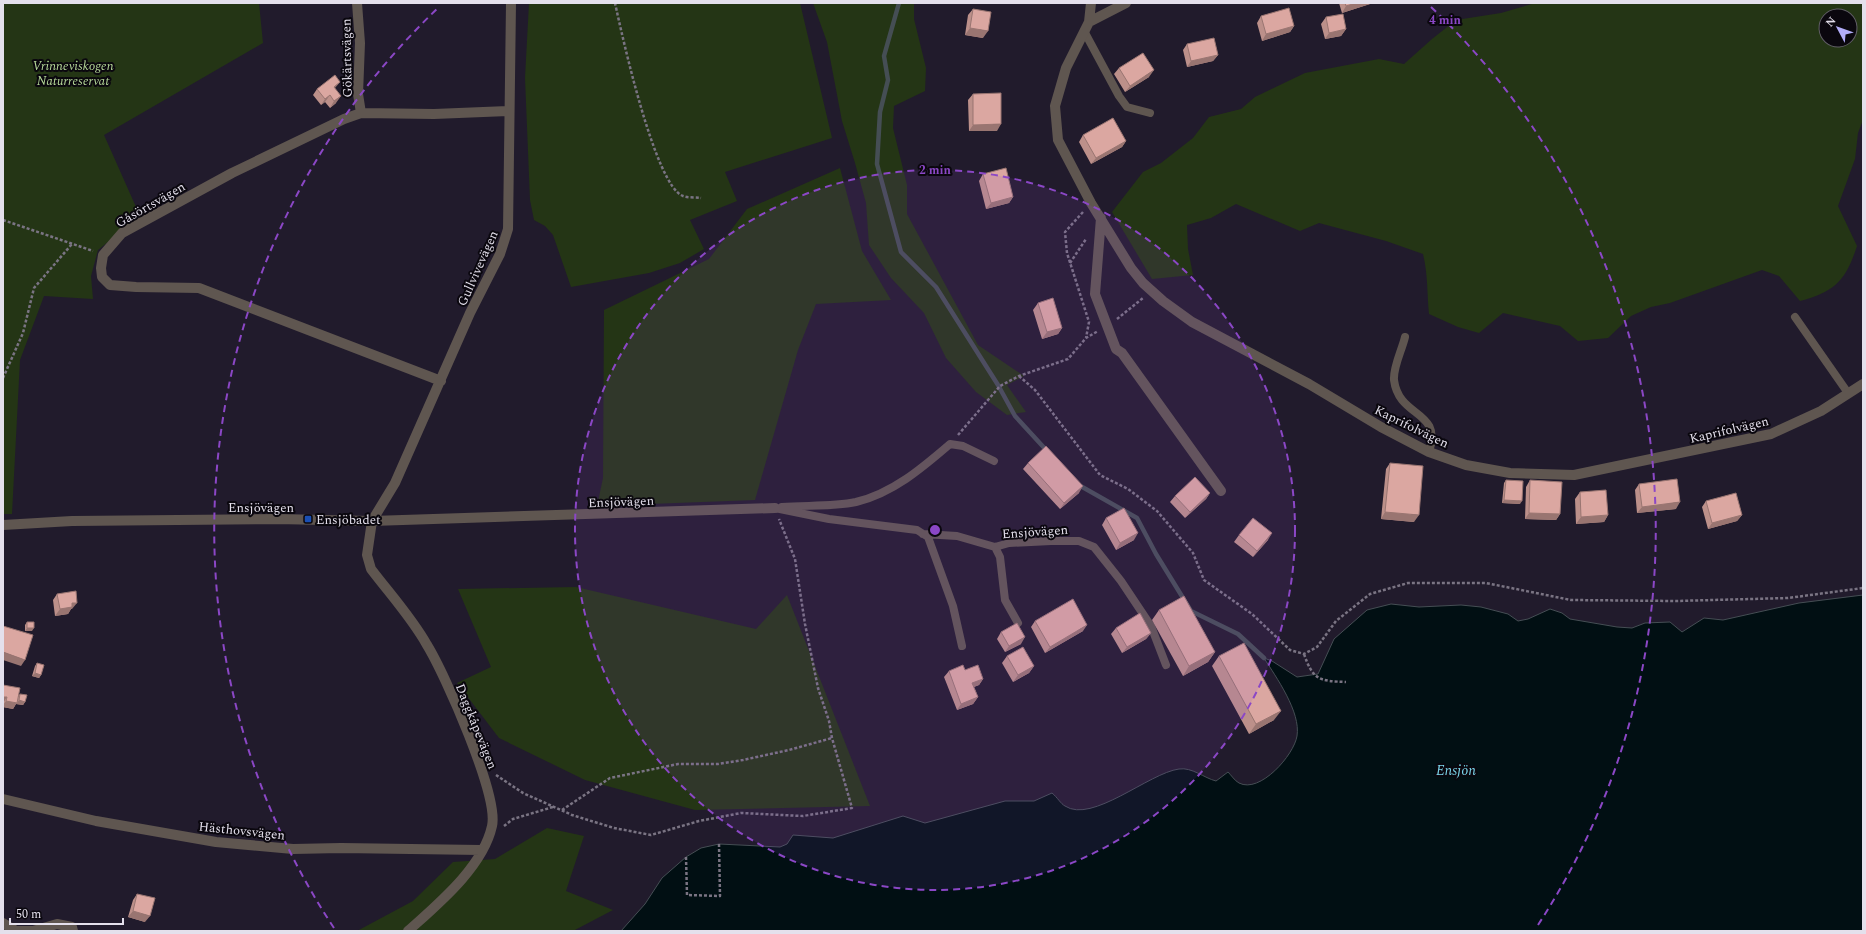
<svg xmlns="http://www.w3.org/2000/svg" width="1866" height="934" font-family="Spectral,serif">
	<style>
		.green { fill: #243515; fill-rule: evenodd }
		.water { fill: #010f13; stroke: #454e54 }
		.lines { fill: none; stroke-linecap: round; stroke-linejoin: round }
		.stream { stroke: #454e54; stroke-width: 4.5 }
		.path { stroke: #7a7483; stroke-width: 2.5; stroke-dasharray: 3 2; stroke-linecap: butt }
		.lane { stroke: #5f5650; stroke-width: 8 }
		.street { stroke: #5f5650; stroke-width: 10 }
		.wall { fill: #bc908a }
		.shaded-wall { fill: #997571 }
		.building { fill: #dba7a1; stroke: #997571 }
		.ring { fill: none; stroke: #8b47c6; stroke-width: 2; stroke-dasharray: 7 5 }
		.transit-dot { fill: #1a4fb4; stroke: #0a070e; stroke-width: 1.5 }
		.labels { text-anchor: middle; stroke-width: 4; stroke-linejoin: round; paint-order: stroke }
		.street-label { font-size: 13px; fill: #e4e0ec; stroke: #0a070e }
		.park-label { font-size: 13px; font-style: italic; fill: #b5d798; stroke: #0a070e }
		.poi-label { font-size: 13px; fill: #e4e0ec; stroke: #0a070e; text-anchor: start }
		.water-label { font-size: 14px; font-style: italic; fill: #7dd8ee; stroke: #0a070e }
		.centre { fill: #8b47c6; stroke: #0a070e; stroke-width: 2 }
		.ring-label { font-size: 12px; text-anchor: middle; font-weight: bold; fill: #8b47c6; stroke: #0a070e; stroke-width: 4; stroke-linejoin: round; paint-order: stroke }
	</style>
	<rect width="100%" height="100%" fill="#211b2c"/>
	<!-- green -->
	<path class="green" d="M 3,3 L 259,3 L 263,43 L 104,135 L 140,216 L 98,250 L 91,276 L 93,299 L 44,296 L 20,360 L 12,514 L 3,514 Z
		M 529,3 L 800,3 L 832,138 L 725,172 L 737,201 L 690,220 L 704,249 L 680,263 L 649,273 L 571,287 L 553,235 L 545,226 L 534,220 L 530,200 L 525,78 Z
		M 813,3 L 914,3 L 914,19 L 926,68 L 925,91 L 894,106 L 893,128 L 907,185 L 907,214 L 978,345 L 1024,376 L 1007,385 L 1026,412 L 1007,415 L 976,392 L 946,358 L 924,313 L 891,278 L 869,245 L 866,203 L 855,163 L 842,121 L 827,42 Z
		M 1535,3 L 1863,3 L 1863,120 L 1858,133 L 1855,159 L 1838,206 L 1857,246 C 1846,280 1835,292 1800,301 L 1779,276 L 1762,270 L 1670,303 L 1651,307 L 1631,316 L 1608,338 L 1578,341 L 1560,326 L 1503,313 L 1479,333 L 1458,327 L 1429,314 C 1427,294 1428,274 1423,254 L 1386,241 L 1319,223 L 1300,231 L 1236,204 L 1211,218 L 1187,225 L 1188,249 L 1193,275 L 1152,279 L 1112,212 L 1143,172 L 1161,163 L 1193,138 L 1209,117 L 1241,109 L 1255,97 L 1305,73 L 1379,59 L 1404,64 L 1432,39 L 1456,20 L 1501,13 ZM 1826,16 L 1850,16 L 1850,40 L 1826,40 Z
		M 840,168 L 862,251 L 891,300 L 816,304 L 798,350 L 755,500 L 597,506 L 603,478 L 604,310 L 709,259 L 747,209 Z
		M 576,587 L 756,629 L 787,595 L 870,806 L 695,810 L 585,780 L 499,738 L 457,683 L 491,667 L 458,589 Z
		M 547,828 L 584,836 L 566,891 L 613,910 L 573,931 L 357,931 L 413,901 L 453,862 L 495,859 Z"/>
	<!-- water -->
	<path class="water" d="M 1863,595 L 1863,931 L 621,931 L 645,904 L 662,878 L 686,857 L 701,848 L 719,844 L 780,847 L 787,844 L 793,835 L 833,838 L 903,816 L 925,823 L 1005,801 L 1034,801 L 1052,793 C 1057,797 1061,804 1065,806 C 1092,824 1149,773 1179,769 C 1192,767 1204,778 1216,781 L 1228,772 C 1231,775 1235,781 1239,783 C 1260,794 1294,755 1297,736 C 1301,712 1276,677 1264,658 L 1272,661 L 1297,677 L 1318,674 L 1334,639 L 1367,610 L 1391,604 L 1419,607 L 1461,605 L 1481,607 L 1508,614 L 1518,621 L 1528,619 L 1550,609 L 1562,613 L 1570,619 L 1617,627 L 1632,628 L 1645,623 L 1670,622 L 1682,632 L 1704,618 L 1723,620 L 1799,603 Z"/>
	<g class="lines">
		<!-- stream -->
		<path class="stream" d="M 899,3 L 884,56 L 888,80 L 880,112 L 877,164 L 901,252 L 936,287 L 998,385 L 1015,416 L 1048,452
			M 1077,484 L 1137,518 L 1156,554 L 1191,611 L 1238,634 L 1264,658"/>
		<!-- path -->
		<path class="path" d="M 615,3 C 622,35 655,186 683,196 C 688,198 696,197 701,198
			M 1083,212 L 1065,232 L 1067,253 L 1089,322 L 1086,338
			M 3,220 L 93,251
			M 1070,263 L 1086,239
			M 1117,319 L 1143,298
			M 1019,376 L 1035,390 L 1100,475 L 1128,489 L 1157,511 L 1193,553 L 1204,580 L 1252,614 L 1290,650 L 1304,654 L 1317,647 L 1336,621 L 1370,594 L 1408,583 L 1486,583 L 1571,600 L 1676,601 L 1788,598 L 1863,588
			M 3,378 L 23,333 L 34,288 L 72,244
			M 958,435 L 1000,386 L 1019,376 L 1068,359 L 1086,338 L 1098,331
			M 1304,654 C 1313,680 1319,681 1346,682
			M 496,775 L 523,793 L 572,815 L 614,828 L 651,835 L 699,821 L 741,813 L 803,816 L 852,808 L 832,738 L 829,721 L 818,688 L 805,624 L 795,559 L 779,519
			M 562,810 L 610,778 L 678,764 L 718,764 L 743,760 L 789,750 L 832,738
			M 504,826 L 513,819 L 553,807
			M 686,857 L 687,895 L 720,896 L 719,844"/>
		<!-- lane -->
		<path class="lane" d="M 1084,31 L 1119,96 L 1127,107 L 1150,113
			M 1795,317 L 1848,393
			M 1405,337 C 1402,350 1393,367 1394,380 C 1399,419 1443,409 1429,452
			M 782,507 C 806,505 832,507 856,502 C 893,493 922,468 950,444 L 963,446 L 994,461
			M 775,508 L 829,519 L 917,530 L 928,537 L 953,606 L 962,646
			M 923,534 L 957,536 L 995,547 L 1009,543 L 1051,541 L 1079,541 L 1094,547 L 1121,581 L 1151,626 L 1166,665
			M 995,547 L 1000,557 L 1005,600 L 1018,623"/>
		<!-- street -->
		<path class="street" d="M 357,3 L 360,43 L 358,94 L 361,113
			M 1091,3 L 1089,22 L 1066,68 L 1055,106 L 1058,140 L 1091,203 L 1131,268 L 1143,283 L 1163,301 L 1192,322 L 1309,384 L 1381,427 L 1429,452 L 1466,465 L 1510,473 L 1574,475 L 1771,434 L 1821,411 L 1863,384
			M 1089,22 L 1126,3
			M 1101,218 L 1095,294 L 1116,349 L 1122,353 L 1221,491
			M 441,381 L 199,288 L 136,287 L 110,285 L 102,277 L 101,268 L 103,255 L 122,233 L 232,173 L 344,119 L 361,113 L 434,114 L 508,111
			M 3,525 L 72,521 L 277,519 L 372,521 L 775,508
			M 3,799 L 96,821 L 216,842 L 293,849 L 341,848 L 481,850
			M 3,923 L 16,931
			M 18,931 L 33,931 L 57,924 L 72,927 L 73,931
			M 408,931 C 438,904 483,867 492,826 C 499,796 445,674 427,645 C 412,618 390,594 371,569 L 367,555 L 372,521 L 395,483 L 470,313 L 500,254 L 508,229 L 511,3"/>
	</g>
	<!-- wall -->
	<path class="wall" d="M 1339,3 L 1371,3 L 1370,4 L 1342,13 Z
		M 973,9 L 983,38 L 965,35 L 968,15 Z
		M 1261,16 L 1294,26 L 1290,32 L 1262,41 L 1257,23 Z
		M 1326,17 L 1346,29 L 1341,36 L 1325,39 L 1321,24 Z
		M 1187,44 L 1218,55 L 1213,61 L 1187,67 L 1183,50 Z
		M 1119,68 L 1149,77 L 1125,92 L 1114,74 Z
		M 335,88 L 336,103 L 330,108 L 325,102 L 321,105 L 313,95 L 317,89 Z
		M 973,94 L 997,131 L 969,131 L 968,100 Z
		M 1083,135 L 1126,141 L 1122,147 L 1091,164 L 1079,142 Z
		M 983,174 L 1013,197 L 1009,203 L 986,209 L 979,181 Z
		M 1038,303 L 1062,328 L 1058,334 L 1042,339 L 1033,310 Z
		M 1028,463 L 1079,493 L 1060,509 L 1023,469 Z
		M 1390,463 L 1414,522 L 1381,519 L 1386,469 Z
		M 1506,480 L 1520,504 L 1502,503 L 1504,483 Z
		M 1530,480 L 1560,514 L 1556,520 L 1525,519 L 1526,487 Z
		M 1639,484 L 1676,509 L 1637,513 L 1635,490 Z
		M 1580,492 L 1608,515 L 1604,522 L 1576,524 L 1575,499 Z
		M 1210,493 L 1206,499 L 1185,518 L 1170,502 L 1175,496 Z
		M 1706,501 L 1742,515 L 1737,521 L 1708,529 L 1702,507 Z
		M 1106,518 L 1134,540 L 1116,550 L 1102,525 Z
		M 1239,535 L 1268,540 L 1253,557 L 1234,542 Z
		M 57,594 L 72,609 L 71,609 L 68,614 L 55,616 L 53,600 Z
		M 1159,610 L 1215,652 L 1208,662 L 1183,676 L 1152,620 Z
		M 1035,621 L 1083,631 L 1045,653 L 1031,627 Z
		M 27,622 L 32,631 L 25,631 L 25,625 Z
		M 1116,628 L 1151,633 L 1146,639 L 1122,653 L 1111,634 Z
		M 1001,632 L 1021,644 L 1005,652 L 997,639 Z
		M 1007,656 L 1034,666 L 1029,673 L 1013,682 L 1002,663 Z
		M 1219,656 L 1274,720 L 1249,734 L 1212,666 Z
		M 37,663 L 41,675 L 39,678 L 32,676 L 35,666 Z
		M 965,670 L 983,679 L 979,685 L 974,687 L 978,697 L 973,704 L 957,710 L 944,677 L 949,671 Z
		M 3,685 L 18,697 L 20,694 L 25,702 L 23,705 L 16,704 L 13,709 L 3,707 Z
		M 137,894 L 145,922 L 128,917 L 133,900 Z"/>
	<!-- shaded-wall -->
	<path class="shaded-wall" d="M 1356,3 L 1371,3 L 1370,4 L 1342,13 L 1346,6 Z
		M 1294,26 L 1290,32 L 1262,41 L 1266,34 Z
		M 970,28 L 988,31 L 983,38 L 965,35 Z
		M 1346,29 L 1341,36 L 1325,39 L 1329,33 Z
		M 1218,55 L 1213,61 L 1187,67 L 1191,61 Z
		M 1154,70 L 1149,77 L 1125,92 L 1130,86 Z
		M 340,82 L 335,88 L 329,93 L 334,87 Z
		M 330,95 L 325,102 L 321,105 L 325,99 Z
		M 341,96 L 336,103 L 330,108 L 334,101 Z
		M 1001,124 L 997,131 L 969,131 L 973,125 Z
		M 1126,141 L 1122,147 L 1091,164 L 1096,158 Z
		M 1013,197 L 1009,203 L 986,209 L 991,203 Z
		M 1062,328 L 1058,334 L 1042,339 L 1047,332 Z
		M 1083,486 L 1079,493 L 1060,509 L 1064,503 Z
		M 1210,493 L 1206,499 L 1185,518 L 1190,512 Z
		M 1504,500 L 1522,501 L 1520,504 L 1502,503 Z
		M 1680,502 L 1676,509 L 1637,513 L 1642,507 Z
		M 1385,512 L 1419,515 L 1414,522 L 1381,519 Z
		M 1529,513 L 1560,514 L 1556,520 L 1525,519 Z
		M 1608,515 L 1604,522 L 1576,524 L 1581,517 Z
		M 1742,515 L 1737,521 L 1708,529 L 1712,523 Z
		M 1138,533 L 1134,540 L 1116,550 L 1120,543 Z
		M 1272,533 L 1268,540 L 1253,557 L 1257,551 Z
		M 72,603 L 77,603 L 72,609 L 71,609 L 68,614 L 55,616 L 60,609 Z
		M 1087,625 L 1083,631 L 1045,653 L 1050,647 Z
		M 27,628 L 34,628 L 32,631 L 25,631 Z
		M 1151,633 L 1146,639 L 1122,653 L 1127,647 Z
		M 1025,637 L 1021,644 L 1005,652 L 1009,646 Z
		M 3,652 L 25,660 L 21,666 L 3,660 Z
		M 1215,652 L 1208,662 L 1183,676 L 1189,666 Z
		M 1034,666 L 1029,673 L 1013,682 L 1018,675 Z
		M 35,673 L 41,675 L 39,678 L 32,676 Z
		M 983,679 L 979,685 L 968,689 L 972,683 Z
		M 3,697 L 7,697 L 3,703 Z
		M 978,697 L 973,704 L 957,710 L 961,704 Z
		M 19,700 L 25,702 L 23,705 L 16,704 L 13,709 L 3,707 L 3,705 L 6,701 L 17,703 Z
		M 1281,711 L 1274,720 L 1249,734 L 1256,724 Z
		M 133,911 L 150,916 L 145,922 L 128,917 Z"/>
	<!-- building -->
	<path class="building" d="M 1345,3 L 1356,3 L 1346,6 Z
		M 1289,8 L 1294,26 L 1266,34 L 1261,16 Z
		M 973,9 L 991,12 L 988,31 L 970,28 Z
		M 1343,14 L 1346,29 L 1329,33 L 1326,17 Z
		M 1214,38 L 1218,55 L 1191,61 L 1187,44 Z
		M 1143,53 L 1154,70 L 1130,86 L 1119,68 Z
		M 335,75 L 340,82 L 334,87 L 341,96 L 334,101 L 330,95 L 325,99 L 317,89 Z
		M 1001,93 L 1001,124 L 973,125 L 973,94 Z
		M 1113,118 L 1126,141 L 1096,158 L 1083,135 Z
		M 1006,168 L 1013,197 L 991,203 L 983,174 Z
		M 1053,298 L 1062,328 L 1047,332 L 1038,303 Z
		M 1046,446 L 1083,486 L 1064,503 L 1028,463 Z
		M 1390,463 L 1423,466 L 1419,515 L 1385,512 Z
		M 1195,477 L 1210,493 L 1190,512 L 1175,496 Z
		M 1677,479 L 1680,502 L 1642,507 L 1639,484 Z
		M 1506,480 L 1523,481 L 1522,501 L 1504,500 Z
		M 1530,480 L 1562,482 L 1560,514 L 1529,513 Z
		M 1606,490 L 1608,515 L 1581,517 L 1580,492 Z
		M 1736,493 L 1742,515 L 1712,523 L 1706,501 Z
		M 1124,508 L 1138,533 L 1120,543 L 1106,518 Z
		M 1253,518 L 1272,533 L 1257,551 L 1239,535 Z
		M 76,591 L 77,603 L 72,603 L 72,607 L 60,609 L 57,594 Z
		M 1184,596 L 1215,652 L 1189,666 L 1159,610 Z
		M 1073,599 L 1087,625 L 1050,647 L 1035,621 Z
		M 1140,613 L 1151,633 L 1127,647 L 1116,628 Z
		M 27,622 L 34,622 L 34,628 L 27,628 Z
		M 1017,623 L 1025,637 L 1009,646 L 1001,632 Z
		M 3,626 L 33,635 L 25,660 L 3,652 Z
		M 1244,643 L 1281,711 L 1256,724 L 1219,656 Z
		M 1023,647 L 1034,666 L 1018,675 L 1007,656 Z
		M 37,663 L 44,665 L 41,675 L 35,673 Z
		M 963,665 L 965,670 L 978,665 L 983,679 L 972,683 L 978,697 L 961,704 L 949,671 Z
		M 3,685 L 20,688 L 17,703 L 6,701 L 7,697 L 3,697 Z
		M 20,694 L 27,695 L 25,702 L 19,700 Z
		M 137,894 L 155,898 L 150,916 L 133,911 Z"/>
	<!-- distance rings -->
	<circle cx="935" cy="530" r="360" fill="#8b47c6" fill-opacity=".12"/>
	<g class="ring">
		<circle cx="935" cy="530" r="360"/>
		<path d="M334 928A721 721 0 0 1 439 7M1431 7A721 721 0 0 1 1536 928"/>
	</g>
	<!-- markers -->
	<rect class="transit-dot" x="304" y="515" width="8" height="8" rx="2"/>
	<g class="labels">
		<!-- street labels -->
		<g class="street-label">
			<text transform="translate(346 58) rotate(-91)" y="5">Gökärtsvägen</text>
			<text transform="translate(150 204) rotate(-30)" y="5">Gåsörtsvägen</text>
			<text transform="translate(477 268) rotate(-66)" y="5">Gullvivevägen</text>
			<text transform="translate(1412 426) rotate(26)" y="5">Kaprifolvägen</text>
			<text transform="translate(1729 429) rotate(-13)" y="5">Kaprifolvägen</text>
			<text transform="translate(621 501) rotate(-2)" y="5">Ensjövägen</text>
			<text x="261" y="512">Ensjövägen</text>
			<text transform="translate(1035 531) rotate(-4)" y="5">Ensjövägen</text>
			<text transform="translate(477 726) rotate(68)" y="5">Daggkåpevägen</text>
			<text transform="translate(242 830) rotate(6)" y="5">Hästhovsvägen</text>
		</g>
		<!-- park labels -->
		<g class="park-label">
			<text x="73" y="70">Vrinneviskogen<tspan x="73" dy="15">Naturreservat</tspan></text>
		</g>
		<!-- poi labels -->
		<g class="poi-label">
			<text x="316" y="524">Ensjöbadet</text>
		</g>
		<!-- water labels -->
		<g class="water-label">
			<text x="1456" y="775">Ensjön</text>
		</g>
	</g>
	<circle cx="935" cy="530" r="6" class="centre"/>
	<g class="ring-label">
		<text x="1445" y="24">4 min</text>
		<text x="935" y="174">2 min</text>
	</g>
	<!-- border -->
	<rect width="1866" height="934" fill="none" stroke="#e4e0ec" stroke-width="8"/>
	<!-- north arrow -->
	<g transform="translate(1838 28) rotate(311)"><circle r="19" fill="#0a070e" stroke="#615e67"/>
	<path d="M0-3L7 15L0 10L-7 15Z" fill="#b2adf9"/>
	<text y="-6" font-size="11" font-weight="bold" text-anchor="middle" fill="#e4e0ec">N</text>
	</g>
	<!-- scale -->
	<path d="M10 918v6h113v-6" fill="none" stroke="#e4e0ec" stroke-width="2"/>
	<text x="16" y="918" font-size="12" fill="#e4e0ec" stroke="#0a070e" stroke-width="3" paint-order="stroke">50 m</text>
</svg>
